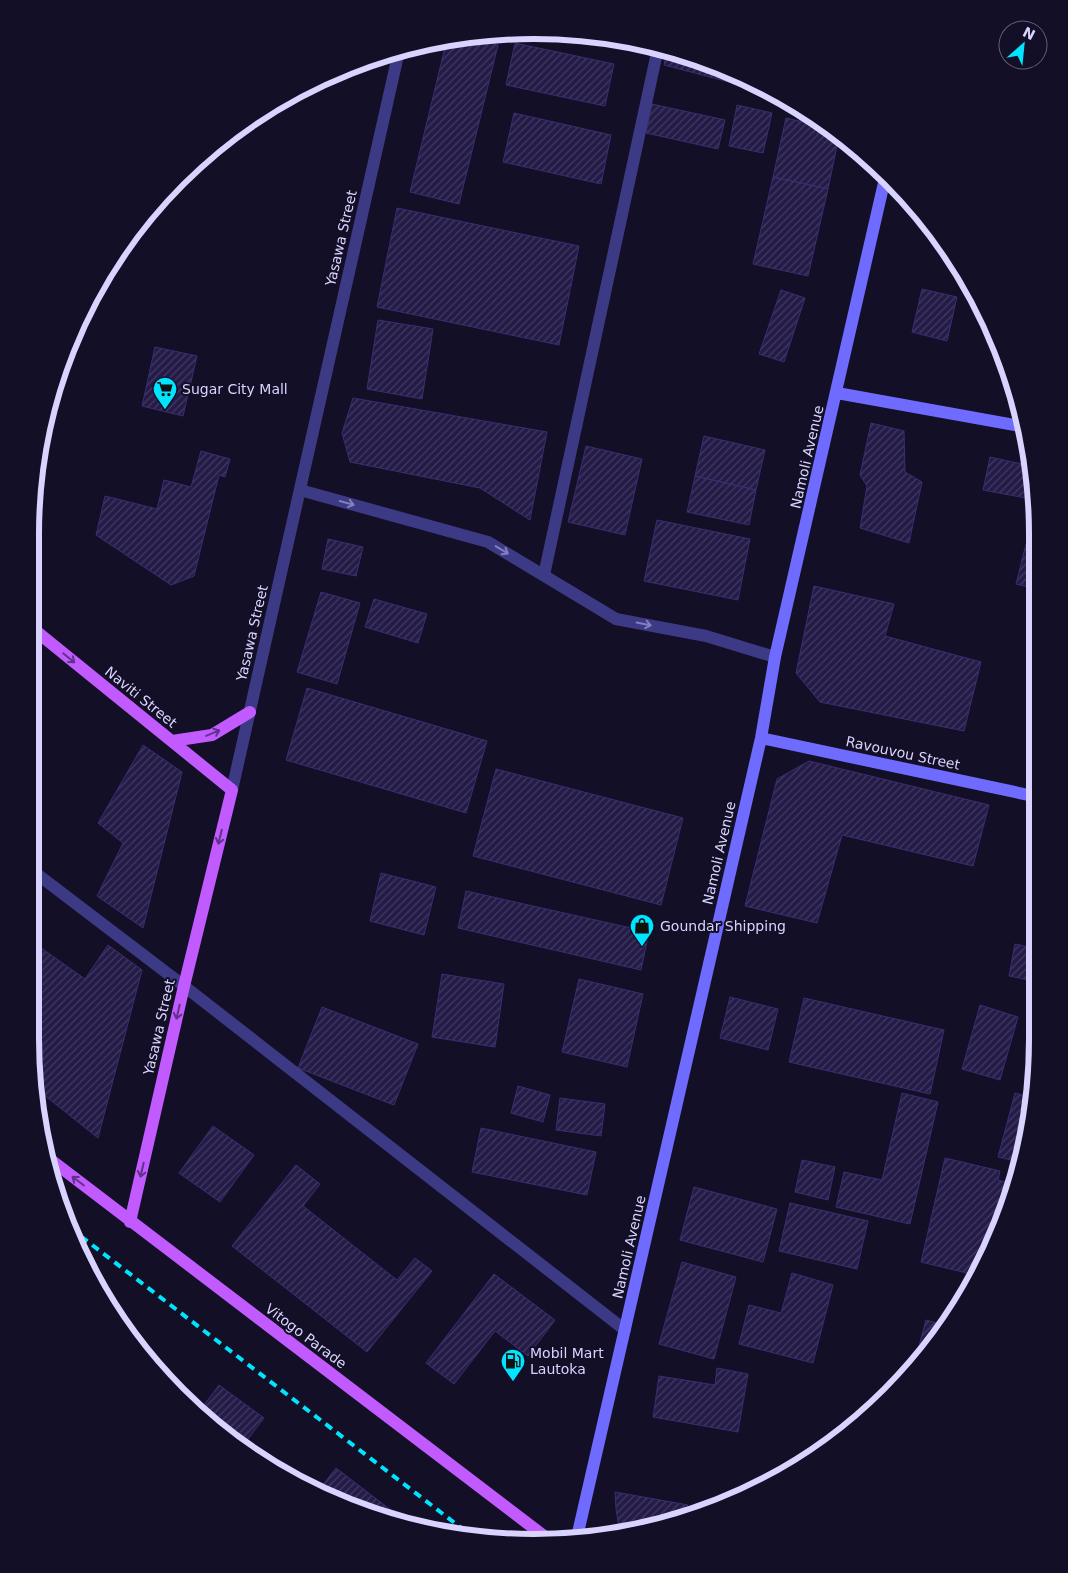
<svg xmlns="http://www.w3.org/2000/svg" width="1068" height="1573" font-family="'DejaVu Sans',sans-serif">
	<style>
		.building { fill: url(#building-hatch); stroke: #3b2d73 }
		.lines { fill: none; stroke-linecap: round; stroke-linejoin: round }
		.lane { stroke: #3d3a85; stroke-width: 12 }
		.street { stroke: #3d3a85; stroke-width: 12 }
		.secondary { stroke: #6f6bff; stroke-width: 12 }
		.primary { stroke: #c25bff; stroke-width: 12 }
		.rail { stroke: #00e5ff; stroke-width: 4; stroke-dasharray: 8 6; stroke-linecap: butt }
		.oneway { stroke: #837fbc }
		.oneway2 { stroke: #623188 }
		.labels { text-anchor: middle; stroke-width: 4; stroke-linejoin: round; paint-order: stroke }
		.street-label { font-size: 14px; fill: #d9d4ff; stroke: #130f26 }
		.poi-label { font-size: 14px; fill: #d9d4ff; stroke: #130f26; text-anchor: start }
		.rim { fill: none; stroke: #d9d4ff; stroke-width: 6 }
	</style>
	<defs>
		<pattern id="building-hatch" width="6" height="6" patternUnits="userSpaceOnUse" patternTransform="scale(1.25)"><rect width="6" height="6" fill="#241b47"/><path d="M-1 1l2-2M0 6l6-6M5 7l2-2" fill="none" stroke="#433b63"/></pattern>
	</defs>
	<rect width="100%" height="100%" fill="#130f26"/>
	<!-- building -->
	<path class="building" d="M 534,30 L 576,34 L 574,43 L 521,31 Z
		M 464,37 L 498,45 L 459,204 L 410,192 L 447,39 Z
		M 515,43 L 614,64 L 605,106 L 506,85 Z
		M 667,50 L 727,68 L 750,81 L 748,87 L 664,65 Z
		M 766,89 L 787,101 L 765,97 Z
		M 652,104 L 725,120 L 718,149 L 646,133 Z
		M 737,105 L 772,113 L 763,153 L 729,146 Z
		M 514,113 L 611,135 L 601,184 L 503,162 Z
		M 786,118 L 830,128 L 839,136 L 828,189 L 773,177 Z
		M 773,177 L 828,189 L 808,276 L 753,264 Z
		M 397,208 L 579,246 L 559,345 L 377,307 Z
		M 922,289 L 957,297 L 947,341 L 912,332 Z
		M 781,290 L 805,298 L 784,362 L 759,354 Z
		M 378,320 L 433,329 L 422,399 L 367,389 Z
		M 155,347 L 197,356 L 183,416 L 142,406 Z
		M 353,398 L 547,432 L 530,520 L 480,488 L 350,462 L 342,433 Z
		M 871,423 L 904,431 L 905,472 L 922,482 L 909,543 L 860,528 L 867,486 L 860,475 Z
		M 704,436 L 765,450 L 756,490 L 695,476 Z
		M 586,446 L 642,459 L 625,535 L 568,522 Z
		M 201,451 L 230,459 L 225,477 L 219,475 L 194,576 L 171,585 L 96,535 L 105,496 L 157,509 L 164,480 L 191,487 Z
		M 990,457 L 1031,466 L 1026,498 L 983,490 Z
		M 695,476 L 756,490 L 749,525 L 687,512 Z
		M 657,520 L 750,539 L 738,600 L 644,581 Z
		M 328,539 L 363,547 L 356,576 L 322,569 Z
		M 1026,544 L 1038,547 L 1038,589 L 1016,584 Z
		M 814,586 L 894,604 L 885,636 L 981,662 L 964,731 L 820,702 L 796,673 Z
		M 321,592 L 360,603 L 337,684 L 297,672 Z
		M 374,599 L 427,614 L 418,643 L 365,627 Z
		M 307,688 L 487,741 L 466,813 L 286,760 Z
		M 143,745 L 182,772 L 143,928 L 97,896 L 123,843 L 98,823 Z
		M 809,761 L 989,805 L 973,866 L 842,835 L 817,923 L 745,906 L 777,779 Z
		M 496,769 L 683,818 L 661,905 L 473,856 Z
		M 1038,845 L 1038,891 L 1028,889 Z
		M 381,873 L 436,887 L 424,935 L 370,921 Z
		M 466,891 L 649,932 L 641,970 L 458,928 Z
		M 1015,944 L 1038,949 L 1038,982 L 1009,976 Z
		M 37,945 L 85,979 L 108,945 L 142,970 L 98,1138 L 34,1087 L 33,951 Z
		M 442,974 L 504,984 L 495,1047 L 432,1037 Z
		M 579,979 L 643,994 L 627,1067 L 562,1052 Z
		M 730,997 L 778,1009 L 768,1050 L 720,1038 Z
		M 804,998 L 944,1030 L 930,1094 L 789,1062 Z
		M 980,1005 L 1018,1017 L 1000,1080 L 962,1069 Z
		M 322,1007 L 418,1044 L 394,1105 L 298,1068 Z
		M 518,1086 L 550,1095 L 543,1122 L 511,1113 Z
		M 902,1093 L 938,1102 L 910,1224 L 836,1207 L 844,1172 L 882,1180 Z
		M 1015,1093 L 1032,1098 L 1028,1137 L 1020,1162 L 998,1157 Z
		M 560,1098 L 605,1104 L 601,1136 L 556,1130 Z
		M 213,1126 L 254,1155 L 220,1202 L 179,1173 Z
		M 481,1128 L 596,1152 L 587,1195 L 472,1172 Z
		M 945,1158 L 1000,1171 L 998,1180 L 1012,1184 L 986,1262 L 973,1285 L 968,1284 L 971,1274 L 921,1262 Z
		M 802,1160 L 835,1167 L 828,1200 L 795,1192 Z
		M 296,1165 L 320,1184 L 303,1206 L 397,1280 L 415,1258 L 432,1271 L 367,1352 L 232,1246 Z
		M 694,1187 L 777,1209 L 763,1262 L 680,1240 Z
		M 790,1203 L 868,1221 L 857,1269 L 779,1251 Z
		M 682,1262 L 736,1277 L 714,1359 L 659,1344 Z
		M 792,1273 L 833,1285 L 813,1363 L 739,1344 L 749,1305 L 781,1313 Z
		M 494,1274 L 555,1320 L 528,1356 L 495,1331 L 454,1384 L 426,1363 Z
		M 926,1320 L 947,1326 L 913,1368 Z
		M 717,1368 L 748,1374 L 738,1432 L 653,1417 L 659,1376 L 715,1385 Z
		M 219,1385 L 264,1418 L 242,1447 L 227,1439 L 198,1413 Z
		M 336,1468 L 400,1517 L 395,1523 L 341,1505 L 318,1491 Z
		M 615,1492 L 688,1505 L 682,1518 L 633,1533 L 622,1534 L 619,1528 L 616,1509 Z"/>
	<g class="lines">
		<!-- lane -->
		<path class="lane" d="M 544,575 L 658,48
			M 33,871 L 184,986 L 625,1330"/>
		<!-- street -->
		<path class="street" d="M 300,490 L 488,542 L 616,619 L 706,636 L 775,657
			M 232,790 L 399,51"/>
		<!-- secondary -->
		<path class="secondary" d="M 837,393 L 1026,427
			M 761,738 L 1038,797
			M 577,1537 L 761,738 L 775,657 L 886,174"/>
		<!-- primary -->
		<path class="primary" d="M 31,627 L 232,790 L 184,986 L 130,1222
			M 172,741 L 212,735 L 250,712
			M 47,1157 L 548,1539"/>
		<!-- rail -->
		<path class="rail" d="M 70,1228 L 473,1537"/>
	</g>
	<!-- one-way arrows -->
	<defs><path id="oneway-shaft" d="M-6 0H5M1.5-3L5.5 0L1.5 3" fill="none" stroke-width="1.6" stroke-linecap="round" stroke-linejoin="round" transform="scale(1.25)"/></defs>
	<g class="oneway">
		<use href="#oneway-shaft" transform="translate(347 503) rotate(15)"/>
		<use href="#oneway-shaft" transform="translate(502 550) rotate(31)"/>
		<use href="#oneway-shaft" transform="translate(644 624) rotate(11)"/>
	</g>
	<g class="oneway2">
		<use href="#oneway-shaft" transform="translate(69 658) rotate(39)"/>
		<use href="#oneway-shaft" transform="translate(213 733) rotate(-22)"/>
		<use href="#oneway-shaft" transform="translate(220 837) rotate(104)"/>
		<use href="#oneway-shaft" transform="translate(178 1012) rotate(103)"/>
		<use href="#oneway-shaft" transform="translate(142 1170) rotate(103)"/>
		<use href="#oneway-shaft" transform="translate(78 1181) rotate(-143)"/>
	</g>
	<!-- icons -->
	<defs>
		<symbol id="supermarket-pin" viewBox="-11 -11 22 30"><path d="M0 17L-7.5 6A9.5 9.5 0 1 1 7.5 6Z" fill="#00e5ff" stroke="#130f26"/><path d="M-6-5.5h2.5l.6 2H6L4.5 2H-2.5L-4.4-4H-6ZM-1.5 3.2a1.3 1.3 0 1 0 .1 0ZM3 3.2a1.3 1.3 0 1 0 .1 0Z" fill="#111"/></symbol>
		<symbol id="shop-pin" viewBox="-11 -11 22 30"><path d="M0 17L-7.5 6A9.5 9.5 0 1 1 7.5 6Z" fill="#00e5ff" stroke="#130f26"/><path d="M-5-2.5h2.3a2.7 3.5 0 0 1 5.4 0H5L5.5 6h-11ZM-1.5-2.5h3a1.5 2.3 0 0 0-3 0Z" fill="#111"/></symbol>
		<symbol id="fuel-pin" viewBox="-11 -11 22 30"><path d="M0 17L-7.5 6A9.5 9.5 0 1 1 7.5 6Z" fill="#00e5ff" stroke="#130f26"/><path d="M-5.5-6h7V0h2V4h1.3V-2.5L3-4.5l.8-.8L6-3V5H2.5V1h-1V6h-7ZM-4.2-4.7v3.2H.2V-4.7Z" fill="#111"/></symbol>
	</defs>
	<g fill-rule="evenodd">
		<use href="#supermarket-pin" x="151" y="375" width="28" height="38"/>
		<use href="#shop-pin" x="628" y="912" width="28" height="38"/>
		<use href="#fuel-pin" x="499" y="1347" width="28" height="38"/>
	</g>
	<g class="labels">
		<!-- street labels -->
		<g class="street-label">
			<text transform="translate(341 238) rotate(-77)" y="5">Yasawa Street</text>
			<text transform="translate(807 457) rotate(-77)" y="5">Namoli Avenue</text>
			<text transform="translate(252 633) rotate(-77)" y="5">Yasawa Street</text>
			<text transform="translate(141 697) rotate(39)" y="5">Naviti Street</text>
			<text transform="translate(903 753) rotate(12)" y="5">Ravouvou Street</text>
			<text transform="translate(719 853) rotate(-77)" y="5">Namoli Avenue</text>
			<text transform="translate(159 1027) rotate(-77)" y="5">Yasawa Street</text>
			<text transform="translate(629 1247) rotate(-77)" y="5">Namoli Avenue</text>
			<text transform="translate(306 1336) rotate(37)" y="5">Vitogo Parade</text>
		</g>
		<!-- poi labels -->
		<g class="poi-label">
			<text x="182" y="394">Sugar City Mall</text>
			<text x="660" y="931">Goundar Shipping</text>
			<text x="530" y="1358">Mobil Mart<tspan x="530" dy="16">Lautoka</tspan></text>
		</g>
	</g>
	<!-- crop -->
	<path d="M0 0H1068V1573H0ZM534 39H534A495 495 0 0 1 1029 534V1039A495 495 0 0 1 534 1534H534A495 495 0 0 1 39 1039V534A495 495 0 0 1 534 39Z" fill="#130f26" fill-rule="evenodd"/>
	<path class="rim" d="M534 39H534A495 495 0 0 1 1029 534V1039A495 495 0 0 1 534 1534H534A495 495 0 0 1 39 1039V534A495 495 0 0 1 534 39Z"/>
	<!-- north arrow -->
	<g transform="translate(1023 45) rotate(27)"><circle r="24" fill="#130f26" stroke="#625e7d"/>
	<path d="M0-4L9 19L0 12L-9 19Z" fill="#00e5ff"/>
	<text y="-8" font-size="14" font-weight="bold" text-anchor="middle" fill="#d9d4ff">N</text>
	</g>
</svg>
